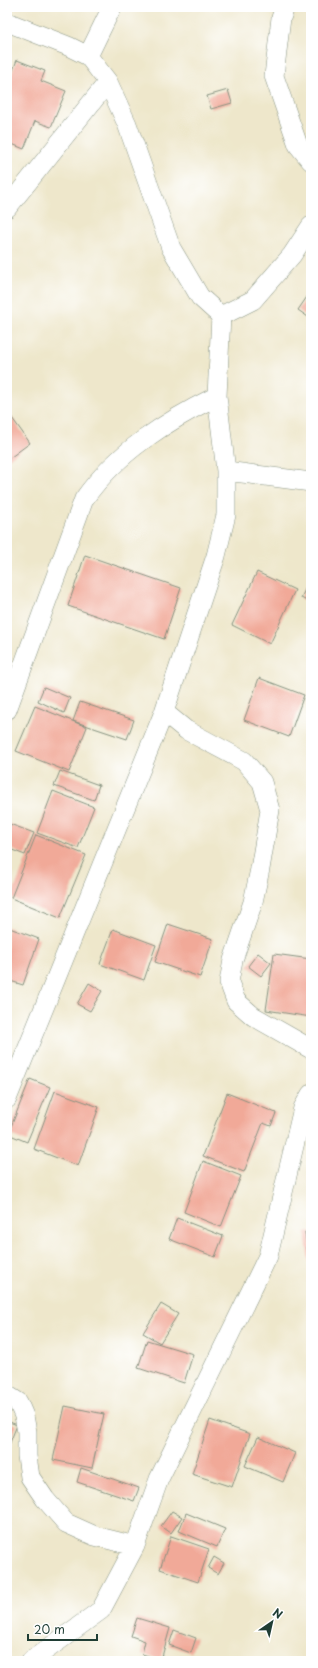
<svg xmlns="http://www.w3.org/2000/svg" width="318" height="1668" font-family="'Playpen Sans',sans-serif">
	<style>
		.building { fill: #f1a998 }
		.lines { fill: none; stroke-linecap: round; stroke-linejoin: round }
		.street-casing { stroke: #869280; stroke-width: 20 }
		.street { stroke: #fff; stroke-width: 19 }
	</style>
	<rect width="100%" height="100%" fill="#fff"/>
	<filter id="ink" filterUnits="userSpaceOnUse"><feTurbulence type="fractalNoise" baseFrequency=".025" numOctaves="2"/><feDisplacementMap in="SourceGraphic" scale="8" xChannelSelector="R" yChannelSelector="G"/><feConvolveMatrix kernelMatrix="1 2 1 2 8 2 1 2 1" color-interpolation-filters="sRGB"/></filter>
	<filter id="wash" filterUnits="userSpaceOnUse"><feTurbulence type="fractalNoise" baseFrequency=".012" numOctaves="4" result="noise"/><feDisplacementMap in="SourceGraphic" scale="16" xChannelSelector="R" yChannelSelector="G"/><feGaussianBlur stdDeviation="0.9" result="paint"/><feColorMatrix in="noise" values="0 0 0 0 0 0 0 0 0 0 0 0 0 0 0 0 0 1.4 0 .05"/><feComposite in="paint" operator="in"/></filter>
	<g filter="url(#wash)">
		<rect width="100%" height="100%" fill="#eee7cb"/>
		<g id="blocks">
			<!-- building -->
			<path class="building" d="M 17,60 L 45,71 L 41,81 L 66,91 L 51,127 L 35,121 L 24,149 L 7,142 L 7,85 Z
				M 228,90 L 232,103 L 211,109 L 207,96 Z
				M 311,291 L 311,319 L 298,310 Z
				M 7,411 L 30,443 L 7,460 Z
				M 85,555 L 181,588 L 164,639 L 68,606 Z
				M 257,572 L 295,590 L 270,644 L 232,625 Z
				M 309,581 L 311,582 L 311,603 L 301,598 Z
				M 259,678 L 304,695 L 289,737 L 244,720 Z
				M 44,687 L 70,698 L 64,713 L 38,701 Z
				M 80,702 L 134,720 L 127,739 L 73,721 Z
				M 35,706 L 87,727 L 69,772 L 16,751 Z
				M 60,771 L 99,785 L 94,800 L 54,786 Z
				M 53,791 L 94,807 L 78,848 L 37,833 Z
				M 7,823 L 34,833 L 25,855 L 7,848 Z
				M 36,835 L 86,855 L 60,918 L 11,898 Z
				M 168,924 L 213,939 L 200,977 L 155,962 Z
				M 7,927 L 39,939 L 23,985 L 7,980 Z
				M 113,929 L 156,945 L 144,980 L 100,964 Z
				M 258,953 L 271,963 L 261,976 L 248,966 Z
				M 274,954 L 311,959 L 311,1017 L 266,1010 Z
				M 89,983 L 102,991 L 90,1011 L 77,1004 Z
				M 30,1079 L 50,1087 L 27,1142 L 8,1134 Z
				M 55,1091 L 99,1107 L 78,1166 L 34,1149 Z
				M 227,1093 L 276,1113 L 271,1126 L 263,1123 L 244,1172 L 203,1156 Z
				M 203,1161 L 241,1176 L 221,1227 L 184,1212 Z
				M 177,1218 L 223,1236 L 215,1257 L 169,1239 Z
				M 311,1231 L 311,1270 L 310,1270 L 305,1232 Z
				M 161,1304 L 178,1314 L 160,1343 L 143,1333 Z
				M 147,1340 L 193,1354 L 184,1383 L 138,1368 Z
				M 65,1406 L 104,1414 L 92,1468 L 53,1460 Z
				M 210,1420 L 250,1434 L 232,1487 L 192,1474 Z
				M 7,1421 L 17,1425 L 7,1450 Z
				M 258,1437 L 295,1453 L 283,1482 L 245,1466 Z
				M 81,1468 L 139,1488 L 134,1501 L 77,1482 Z
				M 172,1511 L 182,1517 L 171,1533 L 161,1526 Z
				M 186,1513 L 225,1529 L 217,1547 L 179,1531 Z
				M 171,1536 L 209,1549 L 198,1582 L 160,1569 Z
				M 214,1557 L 224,1563 L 218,1574 L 208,1568 Z
				M 137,1618 L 170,1628 L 161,1660 L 142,1654 L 145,1641 L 131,1636 Z
				M 174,1630 L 196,1638 L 191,1653 L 169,1645 Z"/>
		</g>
	</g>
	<g filter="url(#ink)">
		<use href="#blocks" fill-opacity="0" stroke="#869280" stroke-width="1"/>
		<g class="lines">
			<defs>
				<path id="street" d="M 285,7 L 281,18 L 274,76 L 298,145 L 311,161
					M 7,22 L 68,46 L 88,56 L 108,82 L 127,124 L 171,248 L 200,297 L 221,316
					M 88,56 L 112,7
					M 7,208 L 108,82
					M 226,471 L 311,482
					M 7,710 L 84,499 C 117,452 167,421 217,396
					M 164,712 L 186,730 L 244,761 L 262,782 L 270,810 L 260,869 L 253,902 L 233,960 L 229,982 L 236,1001 L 253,1016 L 311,1049
					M 7,1099 L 164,712 L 216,556 L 226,515 L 226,471 L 217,396 L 221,316 L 253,300 L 292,255 L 311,226
					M 7,1395 L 18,1402 L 24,1416 L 27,1432 L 27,1456 L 30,1477 L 45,1499 L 66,1523 L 95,1536 L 135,1546
					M 31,1661 L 101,1610 L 135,1546 L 159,1479 L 268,1256 L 303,1108 L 311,1094"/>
			</defs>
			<!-- street casing -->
			<use href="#street" class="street-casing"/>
			<!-- street -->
			<use href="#street" class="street"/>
		</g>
	</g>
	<!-- margin -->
	<rect width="318" height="1668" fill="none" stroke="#fff" stroke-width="24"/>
	<!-- north arrow -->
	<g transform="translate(272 1622) rotate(34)" stroke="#ffffff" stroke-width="3" paint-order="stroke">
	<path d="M0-3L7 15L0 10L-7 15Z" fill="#1f3d34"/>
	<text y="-6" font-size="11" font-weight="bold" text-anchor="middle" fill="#1f3d34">N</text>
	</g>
	<!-- scale -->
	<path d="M28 1634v6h69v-6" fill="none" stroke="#1f3d34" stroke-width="2"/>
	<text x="34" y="1634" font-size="12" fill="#1f3d34" stroke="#ffffff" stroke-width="3" paint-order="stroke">20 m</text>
</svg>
